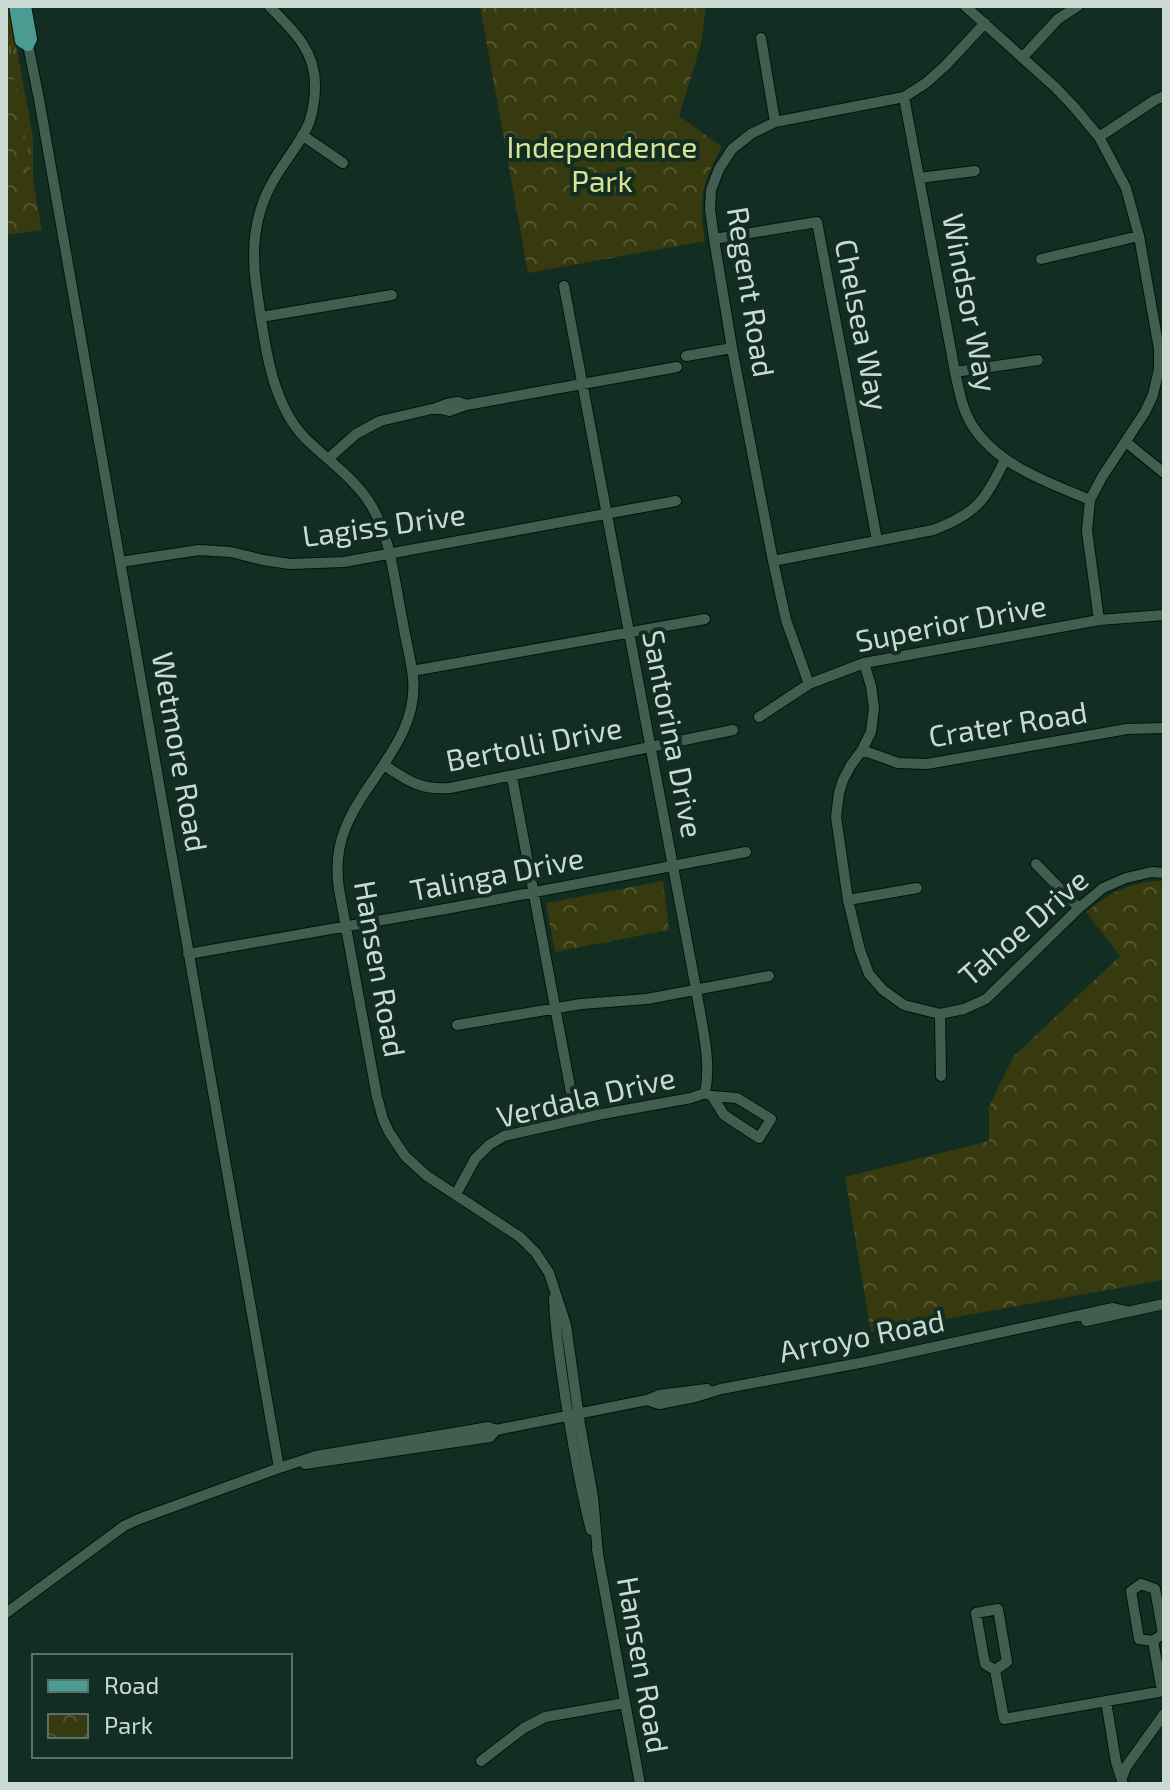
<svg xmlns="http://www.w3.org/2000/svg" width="1170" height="1790" viewBox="0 0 1170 1790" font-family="'Exo 2',sans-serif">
<defs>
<pattern id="grass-tufts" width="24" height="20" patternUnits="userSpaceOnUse" patternTransform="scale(2)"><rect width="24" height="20" fill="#373a0e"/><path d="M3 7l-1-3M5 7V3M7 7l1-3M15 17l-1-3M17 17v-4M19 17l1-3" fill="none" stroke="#535630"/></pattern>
<pattern id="park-crowns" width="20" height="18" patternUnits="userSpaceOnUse" patternTransform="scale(2)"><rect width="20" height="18" fill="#373a0e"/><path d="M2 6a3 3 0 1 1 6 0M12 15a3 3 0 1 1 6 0" fill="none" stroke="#535630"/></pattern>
</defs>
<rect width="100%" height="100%" fill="#122d22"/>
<path fill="url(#grass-tufts)" d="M6 6H9L33 137V225L6 230Z"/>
<path fill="url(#park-crowns)" d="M480 6H706L701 44 679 116 722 147C702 181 698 202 705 241L528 273Z
M6 35 42 230 6 235Z
M663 881 669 930 555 952 546 903Z
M1153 881H1164V1280L871 1332 845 1177 989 1141V1107L1013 1057 1120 956 1086 912C1113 892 1119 887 1153 881Z"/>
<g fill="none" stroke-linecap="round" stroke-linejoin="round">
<g stroke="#00150b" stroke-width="12">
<path id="minor" d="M269 6C293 30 316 51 315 87 315 99 313 111 309 123 300 145 282 163 271 185 253 218 251 254 257 291 264 339 270 402 305 438 326 459 353 477 369 502 391 535 394 580 402 618 405 638 411 658 413 678 419 738 365 778 345 829 337 849 336 869 339 889L377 1097 383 1119 389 1132 405 1156 427 1176 520 1237 536 1253 549 1273 566 1325 580 1425 593 1497 598 1554
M965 6 1055 87 1075 108 1099 137 1126 188 1139 236 1159 349V369L1153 395 1145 412 1102 477 1090 500 1087 531 1099 620
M761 38 775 122
M28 45 39 99 279 1468
M1022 58 1058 19 1078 6
M904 97 955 372C959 390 962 409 972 425 998 466 1048 482 1090 500
M302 135 343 163
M1099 137 1155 100 1164 96
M919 178 975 171
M714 239 817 222 877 540
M1041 259 1139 236
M564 286 696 989C701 1022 712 1060 705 1093
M261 317 392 295
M686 356 732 348
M955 372 1038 360
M436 408 449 411 466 405 677 367
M1126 442 1164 473
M328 459 356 434 380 421 436 408 447 404 458 402 466 405
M773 561 933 530C978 513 984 501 1005 460
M120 562 199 550 231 552 263 560 290 564 344 562 676 501
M864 663 871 686 874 708 871 732 862 750 851 765 843 780 839 793 836 817 848 900 860 950 869 974 883 990 904 1005 940 1014 964 1009 986 999 1079 908 1103 888 1126 878 1152 872 1164 873
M412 671 705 619
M809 684 786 620 773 561 732 348 714 239 710 209 711 190 719 169 732 149 751 134 775 122 904 97 926 83 945 66 985 23
M759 717 809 684 864 663 1099 620 1164 615
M862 750 898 763 927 764 1127 729 1164 728
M384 765C408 781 420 790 450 788L733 730
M512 777 576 1119
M1036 864 1079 908
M848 900 917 888
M188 954 451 908 746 852
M940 1014 941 1076
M457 1025 581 1004 647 999 769 976
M705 1093 712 1096 737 1098 771 1119 759 1138 724 1115 712 1096
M456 1194 475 1159 489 1145 504 1136 597 1115 691 1098 705 1093
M554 1298C555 1333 561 1367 566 1402 573 1445 580 1488 591 1530
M1086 1321 1164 1304
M647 1400 659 1404 695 1397 721 1389 870 1361 1113 1308 1126 1311
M305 1464 490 1437 496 1430 647 1400 659 1395 707 1389
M597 1549 640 1784
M6 1613 124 1526 139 1519 279 1468 316 1456 489 1427 496 1430
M1153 1641 1163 1634 1155 1589 1141 1584 1131 1591 1139 1639 1153 1641 1162 1691
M995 1670 1007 1662 998 1609 976 1613 985 1664 995 1670 1004 1719 1164 1691
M1106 1701 1116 1762 1123 1784
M481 1761 524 1728 545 1717 625 1703
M1122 1778 1126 1767 1164 1714"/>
</g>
<g stroke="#00150b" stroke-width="14">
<path id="major" d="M15 6 21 41 28 45
M25 6 31 39 28 45"/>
</g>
<use href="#minor" stroke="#425e51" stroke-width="10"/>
<use href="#major" stroke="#4a9c93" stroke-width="12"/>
</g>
<g text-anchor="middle" stroke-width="8" stroke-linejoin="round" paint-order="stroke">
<g font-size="30" fill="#dae294" stroke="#122d22">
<text x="602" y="158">Independence<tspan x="602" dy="34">Park</tspan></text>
</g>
<g font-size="30" fill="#cadad2" stroke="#122d22">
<text transform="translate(750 292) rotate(81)" y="10">Regent Road</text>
<text transform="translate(969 303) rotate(79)" y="10">Windsor Way</text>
<text transform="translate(861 325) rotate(79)" y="10">Chelsea Way</text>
<text transform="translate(384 526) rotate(-8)" y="10">Lagiss Drive</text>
<text transform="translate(951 624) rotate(-11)" y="10">Superior Drive</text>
<text transform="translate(1008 725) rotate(-9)" y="10">Crater Road</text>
<text transform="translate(672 734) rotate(79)" y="10">Santorina Drive</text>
<text transform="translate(534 745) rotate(-11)" y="10">Bertolli Drive</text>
<text transform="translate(179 752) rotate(80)" y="10">Wetmore Road</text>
<text transform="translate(497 875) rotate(-11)" y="10">Talinga Drive</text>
<text transform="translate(1024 928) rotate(-41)" y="10">Tahoe Drive</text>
<text transform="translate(379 969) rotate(80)" y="10">Hansen Road</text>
<text transform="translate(586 1098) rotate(-13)" y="10">Verdala Drive</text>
<text transform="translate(862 1337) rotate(-11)" y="10">Arroyo Road</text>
<text transform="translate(642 1665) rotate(80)" y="10">Hansen Road</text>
</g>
</g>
<rect width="1170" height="1790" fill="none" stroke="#cadad2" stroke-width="16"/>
<rect x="32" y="1654" width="260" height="104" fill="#122d22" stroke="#5c7268" stroke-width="2"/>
<rect x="48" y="1680" width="40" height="12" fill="#4a9c93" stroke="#5c7268" stroke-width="2"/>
<text x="104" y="1694" font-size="24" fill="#cadad2">Road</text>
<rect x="48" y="1714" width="40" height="24" fill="url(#park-crowns)" stroke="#5c7268" stroke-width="2"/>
<text x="104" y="1734" font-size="24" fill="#cadad2">Park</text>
</svg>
